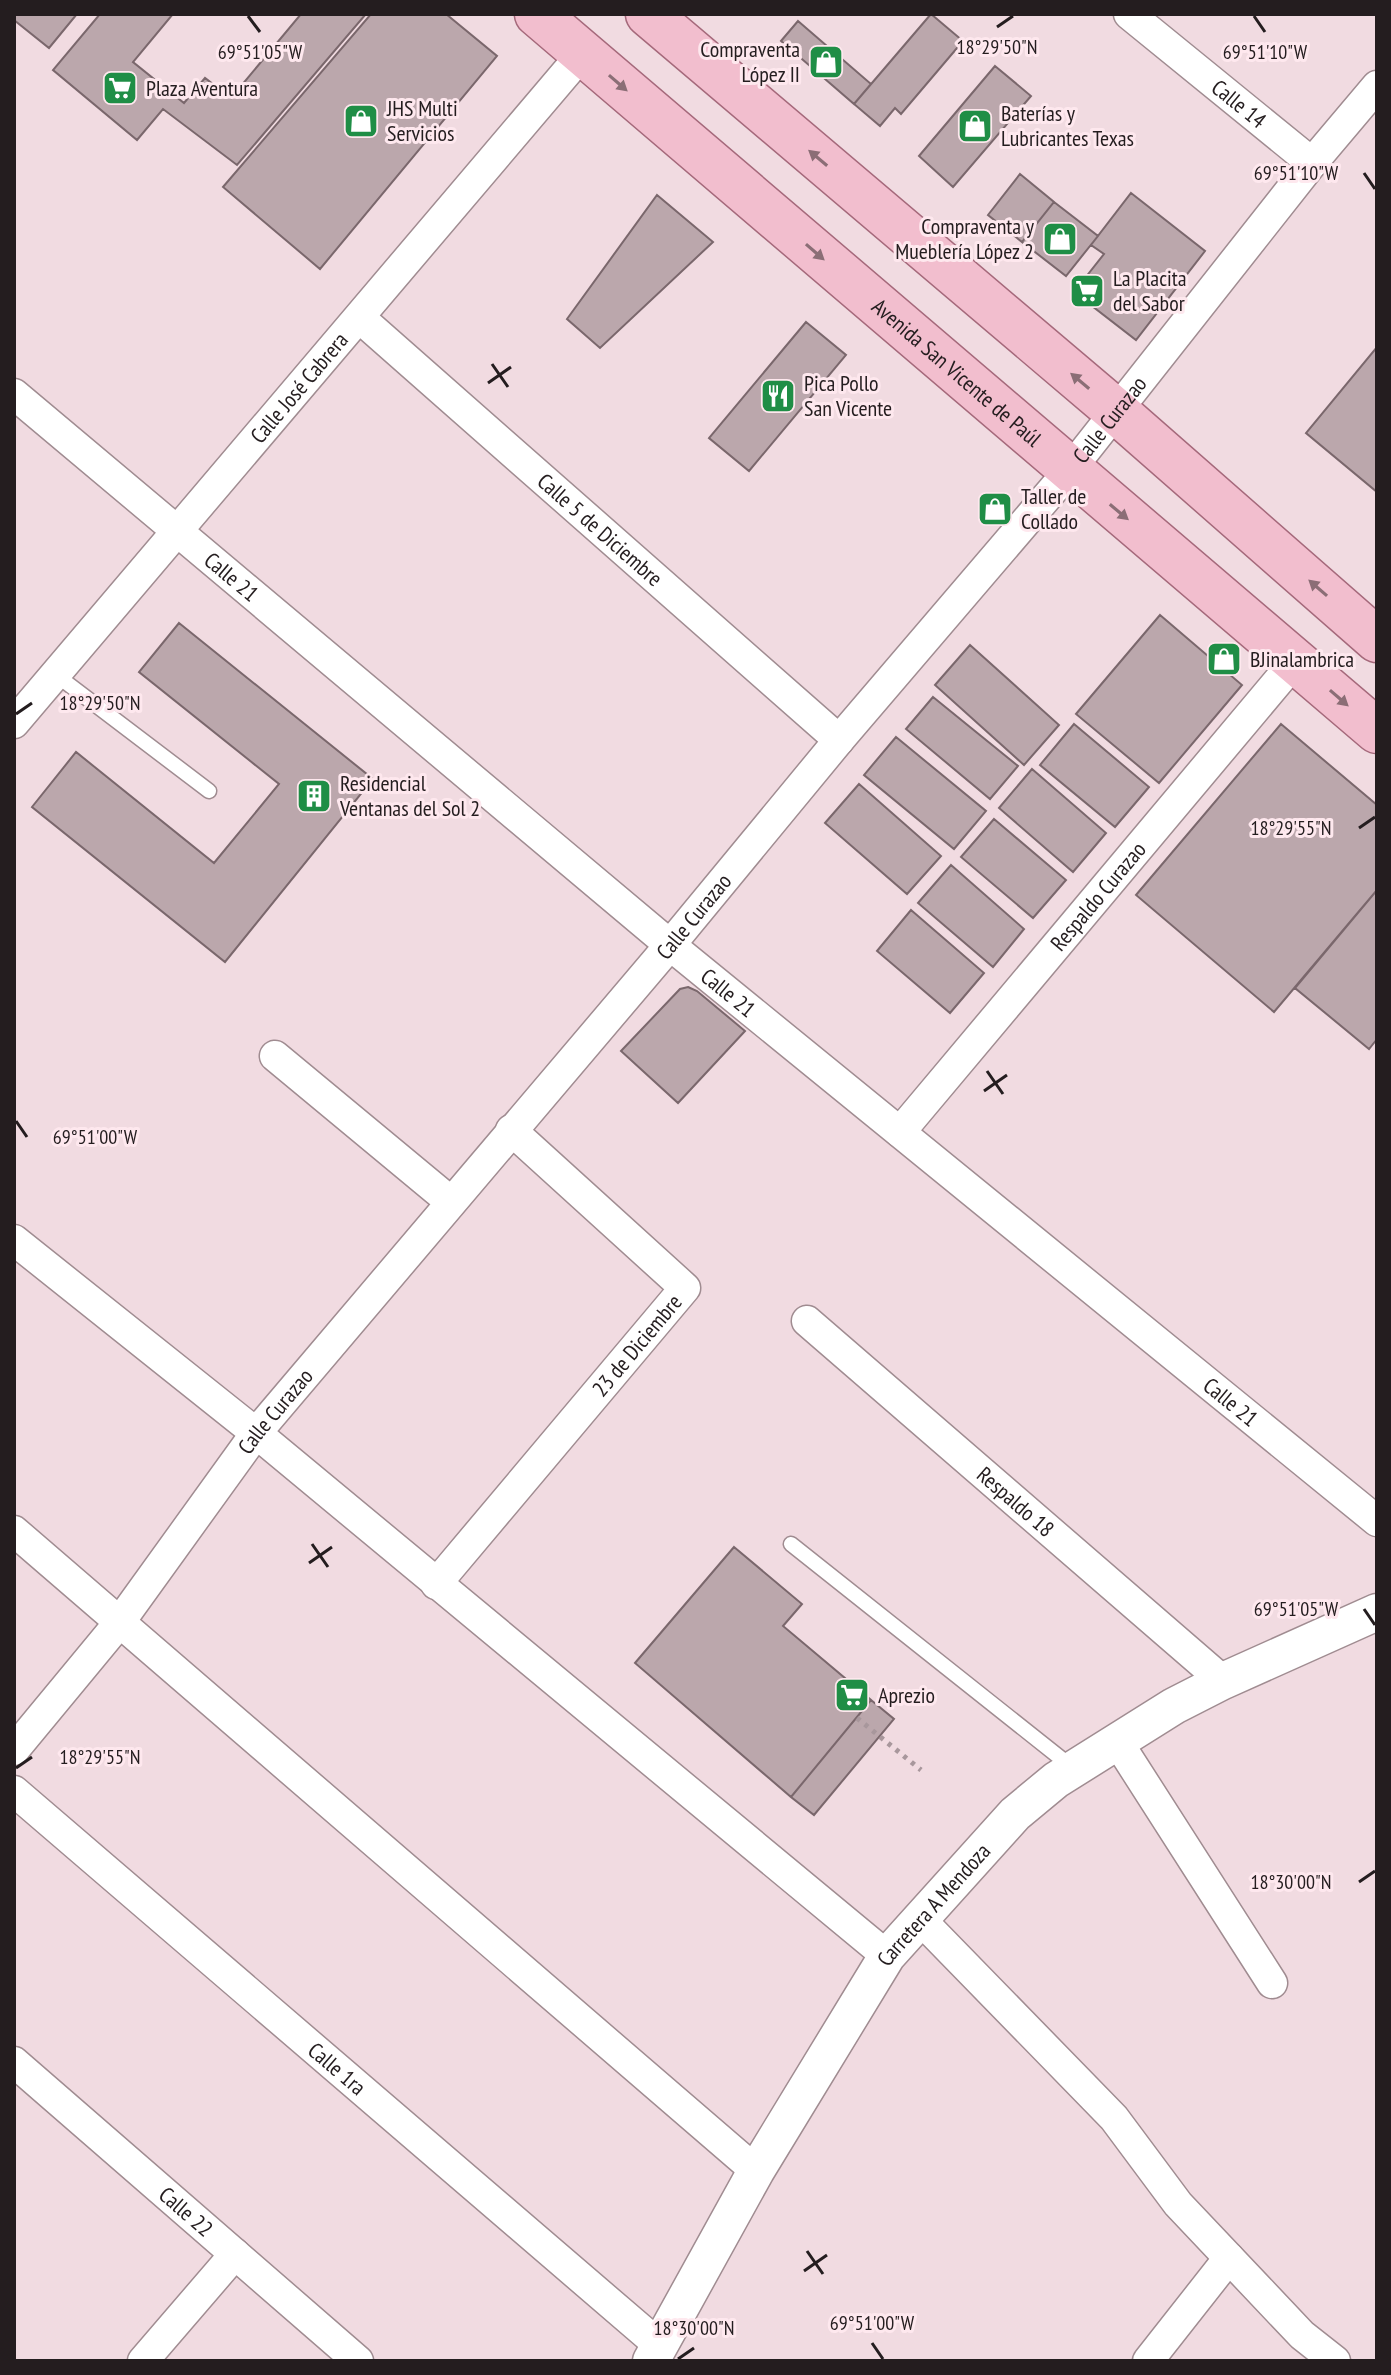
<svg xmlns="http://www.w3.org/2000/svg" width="1391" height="2375" viewBox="0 0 1391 2375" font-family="'PT Sans Narrow',sans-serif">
<rect width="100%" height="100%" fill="#f1dbe1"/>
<path fill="#bba7ac" stroke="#7a676c" stroke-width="2" d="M14 14H77L49 48 14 20Z
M100 14H173L133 62 184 103 205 78 231 98 301 14H366L237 165 163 109 137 140 53 70Z
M371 14H446L497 56 320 269 223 187Z
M931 14 963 41 901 114 895 108 880 126 854 104Z
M798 21 871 84 854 104 781 41Z
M995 66 1031 96 953 187 919 156Z
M1020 174 1054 202 1022 242 988 215Z
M1131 193 1205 251 1136 340 1074 292 1104 254 1091 245Z
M657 195 713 242 600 348 567 319Z
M1054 202 1098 236 1066 276 1022 242Z
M806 322 846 355 749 471 709 438Z
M1377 347V492L1306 433Z
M1160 615 1242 685 1159 783 1076 714Z
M179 623 373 779 225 962 32 807 76 752 214 863 279 784 139 672Z
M970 645 1059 725 1024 765 935 685Z
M933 697 1018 766 990 799 906 729Z
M1074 724 1149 787 1115 827 1040 765Z
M1281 724 1377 805V890L1274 1012 1136 895Z
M896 737 986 811 954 849 864 775Z
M1032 769 1106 833 1073 872 999 808Z
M859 784 941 856 907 894 825 823Z
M994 819 1066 880 1033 918 961 857Z
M951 865 1024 929 993 967 918 903Z
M1377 890V1039L1369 1049 1295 988Z
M911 910 984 973 950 1013 877 951Z
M688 987 697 991 745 1031 678 1103 621 1051 680 989Z
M734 1547 802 1604 783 1626 871 1700 791 1797 635 1663Z
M871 1700 894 1719 814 1815 791 1797Z"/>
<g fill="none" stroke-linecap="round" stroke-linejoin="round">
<g stroke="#a08c91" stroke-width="17">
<path id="service" d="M55 674 209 791
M791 1544 1073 1768"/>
</g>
<g stroke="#a08c91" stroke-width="33">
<g id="minor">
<path id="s1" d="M1129 14 1312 163"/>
<path id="s2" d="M360 318 839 740"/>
<path id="s3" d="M14 394 670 945 1377 1521"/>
<path id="s4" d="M14 723 583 53"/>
<path d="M275 1056 451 1202"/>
<path id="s5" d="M900 1132 1296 660"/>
<path d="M14 1240 256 1433 887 1956"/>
<path id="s6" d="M807 1321 1223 1681"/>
<path d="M14 1531 756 2171"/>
<path id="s7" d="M436 1584 685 1288 511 1130"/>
<path d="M1117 1741 1272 1983"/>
<path id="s8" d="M14 1750 119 1623 256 1433 670 945 839 740 1069 471 1312 163 1377 86"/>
<path id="s9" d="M14 1791 659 2345"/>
<path d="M919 1918 1114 2118 1178 2204 1302 2335 1335 2361"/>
<path id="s10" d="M14 2062 358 2361"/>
<path d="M143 2361 235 2254"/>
<path d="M1148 2361 1229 2258"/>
</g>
</g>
<g stroke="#a08c91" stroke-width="39">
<g id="tertiary">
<path id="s11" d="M651 2361 756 2171 887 1956 1015 1814 1056 1780 1174 1706 1223 1681 1377 1612"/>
</g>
</g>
<g stroke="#a5697b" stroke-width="47">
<g id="primary">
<path id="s12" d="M537 14 1377 731"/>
<path d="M648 14 1117 412 1377 640"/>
</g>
</g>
<path stroke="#a8979c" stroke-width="5" stroke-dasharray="4 6" stroke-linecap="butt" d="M857 1718 921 1770"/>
<use href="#service" stroke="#fff" stroke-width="14"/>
<use href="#minor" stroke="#fff" stroke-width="30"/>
<use href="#tertiary" stroke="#fff" stroke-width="36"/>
<use href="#primary" stroke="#f2bece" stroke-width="44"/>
</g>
<defs><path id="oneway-solid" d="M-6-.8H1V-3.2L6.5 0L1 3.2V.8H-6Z" transform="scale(2)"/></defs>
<g fill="#8b6e76">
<use href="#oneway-solid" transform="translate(618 83) rotate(41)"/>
<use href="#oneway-solid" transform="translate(818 158) rotate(-140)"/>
<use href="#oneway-solid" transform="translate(815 252) rotate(41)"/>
<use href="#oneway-solid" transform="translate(1080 381) rotate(-140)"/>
<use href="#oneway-solid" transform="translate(1119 512) rotate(40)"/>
<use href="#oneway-solid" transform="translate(1318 588) rotate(-139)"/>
<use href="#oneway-solid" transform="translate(1339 698) rotate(41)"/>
</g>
<path fill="none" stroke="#241d1f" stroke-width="3" d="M248 16 260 32M1254 16 1265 32M997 27 1013 16M1364 173 1375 189M492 364 508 387M488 383 511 367M16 714 32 703M1359 828 1375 817M987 1071 1003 1094M984 1091 1007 1075M16 1121 27 1137M312 1544 328 1567M309 1563 332 1547M1364 1609 1375 1625M16 1768 32 1757M1359 1882 1375 1871M807 2251 823 2274M804 2271 827 2255M872 2343 883 2359M678 2359 694 2348"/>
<defs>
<g id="shop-square" transform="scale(1.8)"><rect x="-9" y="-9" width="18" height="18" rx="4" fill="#1f8e46" stroke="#fee8ee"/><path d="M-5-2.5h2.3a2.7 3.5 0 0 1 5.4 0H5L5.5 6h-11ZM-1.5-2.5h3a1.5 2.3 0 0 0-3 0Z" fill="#fff"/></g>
<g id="supermarket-square" transform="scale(1.8)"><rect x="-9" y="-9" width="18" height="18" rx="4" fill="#1f8e46" stroke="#fee8ee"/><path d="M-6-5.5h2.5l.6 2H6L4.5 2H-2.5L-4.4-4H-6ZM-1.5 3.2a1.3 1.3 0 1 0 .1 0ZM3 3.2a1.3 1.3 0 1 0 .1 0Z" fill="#fff"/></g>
<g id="restaurant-square" transform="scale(1.8)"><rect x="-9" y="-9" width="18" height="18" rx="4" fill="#1f8e46" stroke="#fee8ee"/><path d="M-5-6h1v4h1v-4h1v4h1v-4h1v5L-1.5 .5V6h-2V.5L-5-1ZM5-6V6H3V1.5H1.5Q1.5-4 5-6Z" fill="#fff"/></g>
<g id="building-square" transform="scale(1.8)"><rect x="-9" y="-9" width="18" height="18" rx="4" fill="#1f8e46" stroke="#fee8ee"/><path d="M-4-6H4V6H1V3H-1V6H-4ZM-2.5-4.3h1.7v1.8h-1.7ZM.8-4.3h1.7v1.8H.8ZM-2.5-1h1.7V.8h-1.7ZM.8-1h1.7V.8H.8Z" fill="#fff"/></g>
</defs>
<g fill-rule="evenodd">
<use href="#shop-square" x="826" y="62"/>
<use href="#supermarket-square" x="120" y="88"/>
<use href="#shop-square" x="361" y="121"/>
<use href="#shop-square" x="975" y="126"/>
<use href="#shop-square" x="1060" y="239"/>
<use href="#supermarket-square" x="1087" y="291"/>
<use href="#restaurant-square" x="778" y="396"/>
<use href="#shop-square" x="995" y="509"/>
<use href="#shop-square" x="1224" y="659"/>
<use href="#building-square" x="314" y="796"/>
<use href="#supermarket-square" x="852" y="1695"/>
</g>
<g text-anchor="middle" stroke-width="6" stroke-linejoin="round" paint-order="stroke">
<g font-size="22" fill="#241d1f" stroke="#fee8ee" text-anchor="start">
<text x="800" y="57" text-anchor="end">Compraventa<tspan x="800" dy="25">López II</tspan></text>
<text x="146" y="96">Plaza Aventura</text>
<text x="387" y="116">JHS Multi<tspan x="387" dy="25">Servicios</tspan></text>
<text x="1001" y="121">Baterías y<tspan x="1001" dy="25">Lubricantes Texas</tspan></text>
<text x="1034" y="234" text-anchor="end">Compraventa y<tspan x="1034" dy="25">Mueblería López 2</tspan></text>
<text x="1113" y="286">La Placita<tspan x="1113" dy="25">del Sabor</tspan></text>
<text x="804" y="391">Pica Pollo<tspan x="804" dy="25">San Vicente</tspan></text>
<text x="1021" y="504">Taller de<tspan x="1021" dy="25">Collado</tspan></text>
<text x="1250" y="667">BJinalambrica</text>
<text x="340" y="791">Residencial<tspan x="340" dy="25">Ventanas del Sol 2</tspan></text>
<text x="878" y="1703">Aprezio</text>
</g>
<g font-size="22" fill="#241d1f" stroke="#fee8ee">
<text dy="8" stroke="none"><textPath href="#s1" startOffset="142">Calle 14</textPath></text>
<text dy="8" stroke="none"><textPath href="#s12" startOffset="552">Avenida San Vicente de Paúl</textPath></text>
<text dy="8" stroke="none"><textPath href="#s4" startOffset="440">Calle José Cabrera</textPath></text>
<text dy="8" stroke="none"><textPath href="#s8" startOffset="1724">Calle Curazao</textPath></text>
<text dy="8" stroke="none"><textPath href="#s2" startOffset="320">Calle 5 de Diciembre</textPath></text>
<text dy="8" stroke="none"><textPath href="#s3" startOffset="284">Calle 21</textPath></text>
<text dy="8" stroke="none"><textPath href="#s5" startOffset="308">Respaldo Curazao</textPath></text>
<text dy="8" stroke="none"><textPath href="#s8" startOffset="1076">Calle Curazao</textPath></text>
<text dy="8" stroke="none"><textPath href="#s3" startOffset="932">Calle 21</textPath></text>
<text dy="8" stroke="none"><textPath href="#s7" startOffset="312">23 de Diciembre</textPath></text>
<text dy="8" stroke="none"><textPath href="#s3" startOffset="1580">Calle 21</textPath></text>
<text dy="8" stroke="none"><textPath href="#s8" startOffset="428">Calle Curazao</textPath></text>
<text dy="8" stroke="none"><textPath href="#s6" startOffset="276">Respaldo 18</textPath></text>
<text dy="8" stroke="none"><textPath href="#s11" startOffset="538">Carretera A Mendoza</textPath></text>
<text dy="8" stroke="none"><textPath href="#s9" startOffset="426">Calle 1ra</textPath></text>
<text dy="8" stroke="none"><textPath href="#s10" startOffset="228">Calle 22</textPath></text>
</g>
</g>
<g font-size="20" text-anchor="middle" fill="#241d1f" stroke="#fee8ee" stroke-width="6" stroke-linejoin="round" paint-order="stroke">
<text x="997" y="54">18°29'50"N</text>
<text x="260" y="59">69°51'05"W</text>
<text x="1265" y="59">69°51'10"W</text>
<text x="1296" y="180">69°51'10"W</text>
<text x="100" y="710">18°29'50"N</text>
<text x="1291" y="835">18°29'55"N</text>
<text x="95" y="1144">69°51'00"W</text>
<text x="1296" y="1616">69°51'05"W</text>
<text x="100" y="1764">18°29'55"N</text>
<text x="1291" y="1889">18°30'00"N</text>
<text x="872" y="2330">69°51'00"W</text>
<text x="694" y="2335">18°30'00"N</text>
</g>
<rect width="1391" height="2375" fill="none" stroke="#241d1f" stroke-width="32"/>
</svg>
